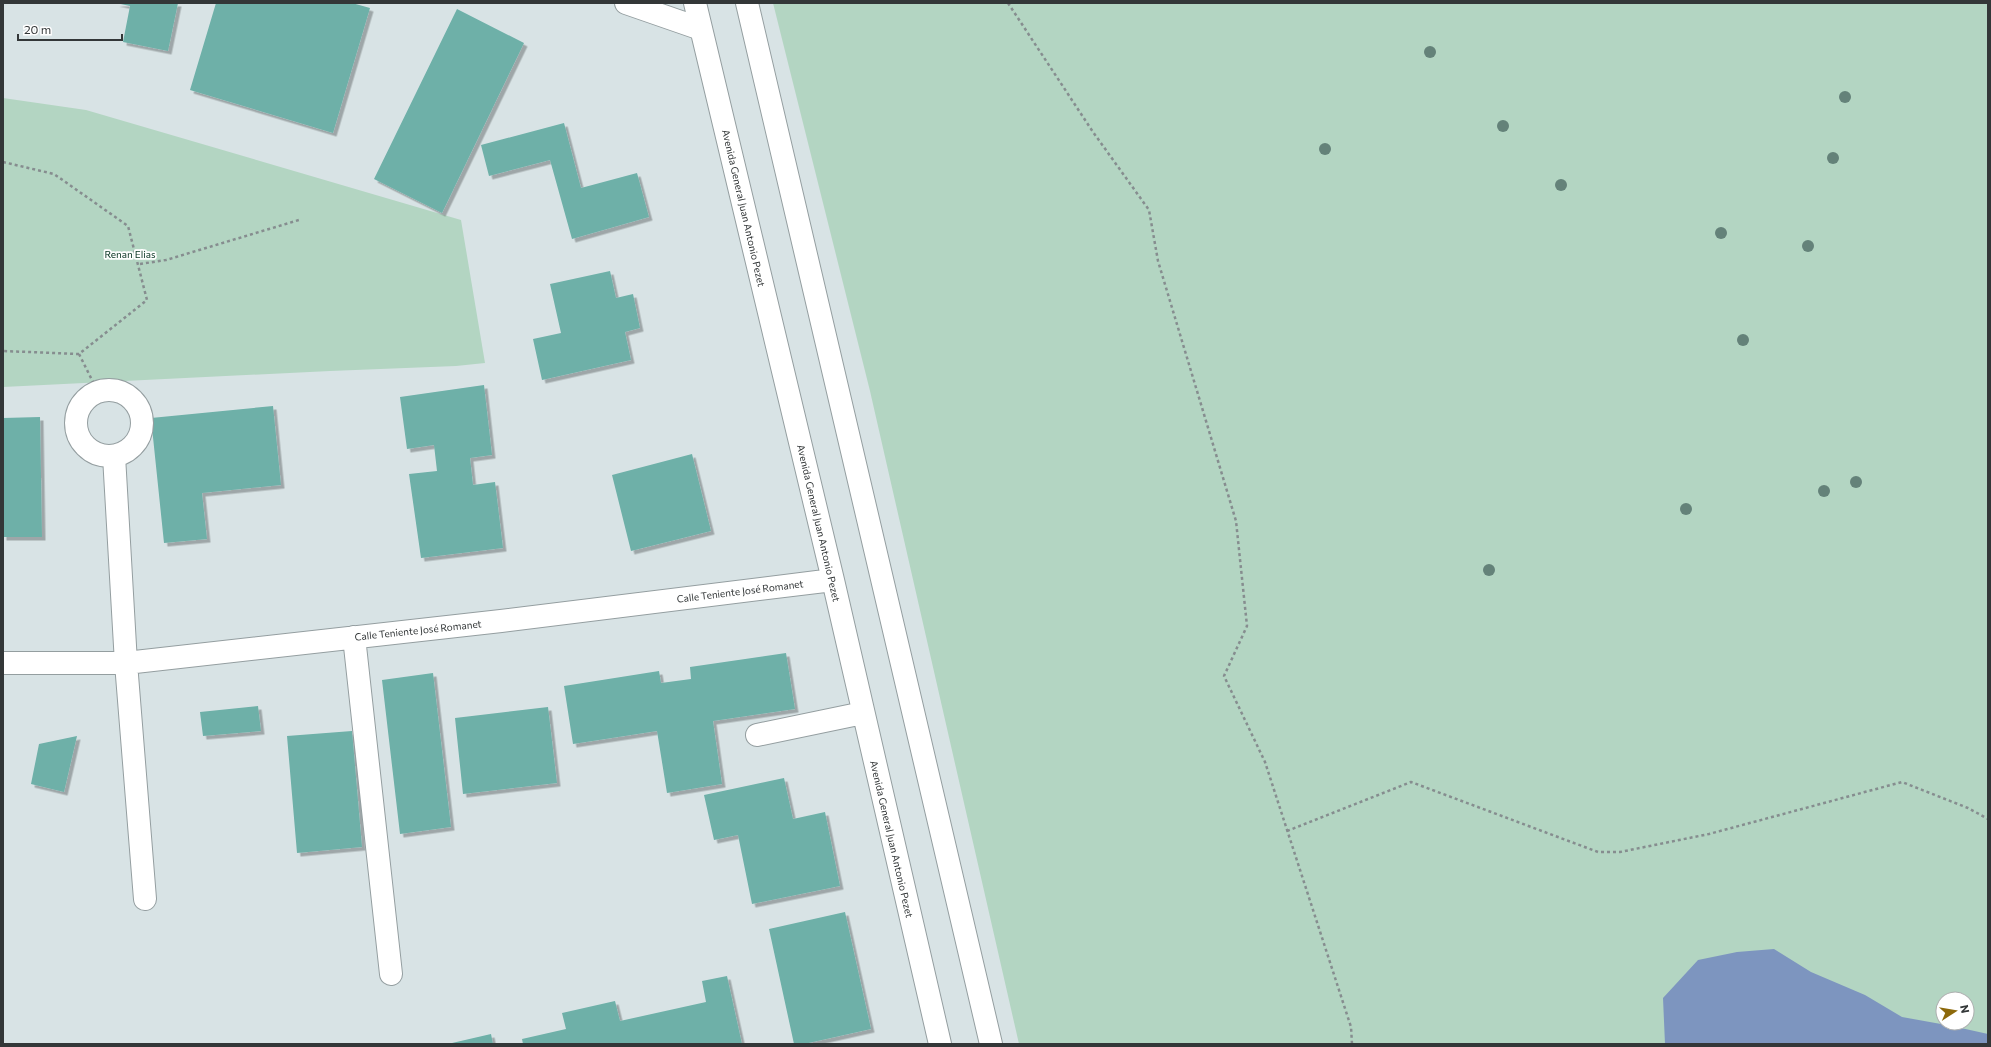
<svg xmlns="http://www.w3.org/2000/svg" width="1991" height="1047" viewBox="0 0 1991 1047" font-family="Commissioner,sans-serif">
<defs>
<filter id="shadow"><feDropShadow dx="3.5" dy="3.5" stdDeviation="0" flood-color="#0004"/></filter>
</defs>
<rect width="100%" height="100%" fill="#d8e3e5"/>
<path fill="#b3d5c2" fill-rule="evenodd" d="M773 3H1988V1044H1019L870 391ZM1943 999H1967V1023H1943Z
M3 98 86 110 461 220 485 363 456 366 330 371 3 387Z"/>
<path fill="#7d95bf" d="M1774 949 1811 972 1865 995 1902 1017 1952 1026 1988 1034V1044H1665L1663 998 1698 960 1737 952Z"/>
<path fill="#6eb0a8" filter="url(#shadow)" d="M116 3H178L168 51 123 42 130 6Z
M216 3H352L370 8 333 133 190 90Z
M457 9 524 43 442 213 374 179Z
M564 123 581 188 637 173 649 217 572 239 550 160 489 176 481 145Z
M610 271 616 298 633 294 640 328 625 332 631 360 542 380 533 339 561 333 550 284Z
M484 385 492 455 470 458 473 485 495 482 503 548 421 558 409 474 437 471 434 445 407 449 400 397Z
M273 406 281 485 202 493 207 539 164 543 151 418Z
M40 417 42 537H3V418Z
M692 454 711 531 631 551 612 475Z
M786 653 795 709 713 721 722 784 667 793 657 731 573 744 564 686 659 671 661 683 691 679 690 667Z
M433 673 451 827 400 834 382 680Z
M258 706 261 731 203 736 200 712Z
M548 707 557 783 463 794 455 718Z
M352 731 362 847 297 853 287 736Z
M77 736 64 792 31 784 39 744Z
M784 778 793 819 825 812 840 886 752 904 738 835 714 840 704 795Z
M845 912 871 1029 804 1044H794L769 929Z
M727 976 742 1044H523L522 1039 566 1029 562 1013 615 1001 620 1021 706 1002 702 981Z
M491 1034 493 1044H452V1043Z"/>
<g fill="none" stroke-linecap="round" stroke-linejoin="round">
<g stroke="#949ea0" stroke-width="24">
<path id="minor" d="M626 3 701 29
M695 3 833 580 940 1044
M747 3 991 1044
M76 423a33 33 0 1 1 66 0a33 33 0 1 1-66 0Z
M114 456 126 663 145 899
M354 637 391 974
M3 663H126L501 621 833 580
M757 735 863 713"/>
</g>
<path stroke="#868d8f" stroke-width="2.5" stroke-dasharray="3 3" stroke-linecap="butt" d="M1008 3 1093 132 1149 210 1158 261 1236 521 1247 626 1224 676 1265 762 1351 1027 1352 1044
M3 162 54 174 128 226 147 300 79 354 3 351
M140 264 166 260 299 220
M79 354 98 392
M1287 831 1411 782 1598 852H1620L1709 834 1902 782 1968 808 1988 819"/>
<use href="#minor" stroke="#fff" stroke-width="22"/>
</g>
<g fill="#648279">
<circle cx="1430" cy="52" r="6"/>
<circle cx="1845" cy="97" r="6"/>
<circle cx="1503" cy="126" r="6"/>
<circle cx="1325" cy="149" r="6"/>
<circle cx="1833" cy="158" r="6"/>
<circle cx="1561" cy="185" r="6"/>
<circle cx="1721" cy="233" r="6"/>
<circle cx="1808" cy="246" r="6"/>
<circle cx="1743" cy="340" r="6"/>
<circle cx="1856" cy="482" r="6"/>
<circle cx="1824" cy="491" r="6"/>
<circle cx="1686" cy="509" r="6"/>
<circle cx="1489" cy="570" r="6"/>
</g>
<g text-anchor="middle" stroke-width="3.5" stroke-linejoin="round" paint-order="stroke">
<g font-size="10" fill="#333738" stroke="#fff">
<text transform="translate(744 208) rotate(77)" y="4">Avenida General Juan Antonio Pezet</text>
<text transform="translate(819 523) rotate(77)" y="4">Avenida General Juan Antonio Pezet</text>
<text transform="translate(740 591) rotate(-7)" y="4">Calle Teniente José Romanet</text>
<text transform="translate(418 630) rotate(-6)" y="4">Calle Teniente José Romanet</text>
<text transform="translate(892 839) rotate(77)" y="4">Avenida General Juan Antonio Pezet</text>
</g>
<g font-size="10" fill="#063320" stroke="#fff">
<text x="130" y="258">Renan Elias</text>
</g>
</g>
<rect width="1991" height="1047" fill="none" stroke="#333738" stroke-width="8"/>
<g transform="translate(1955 1011) rotate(78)"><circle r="19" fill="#ffffff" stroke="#adafaf"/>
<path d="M0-3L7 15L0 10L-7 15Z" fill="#8d690b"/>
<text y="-6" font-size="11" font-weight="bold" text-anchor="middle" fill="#333738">N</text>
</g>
<path d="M18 34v6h104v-6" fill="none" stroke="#333738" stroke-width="2"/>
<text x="24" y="34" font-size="12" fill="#333738" stroke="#ffffff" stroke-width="3" paint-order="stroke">20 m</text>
</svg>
